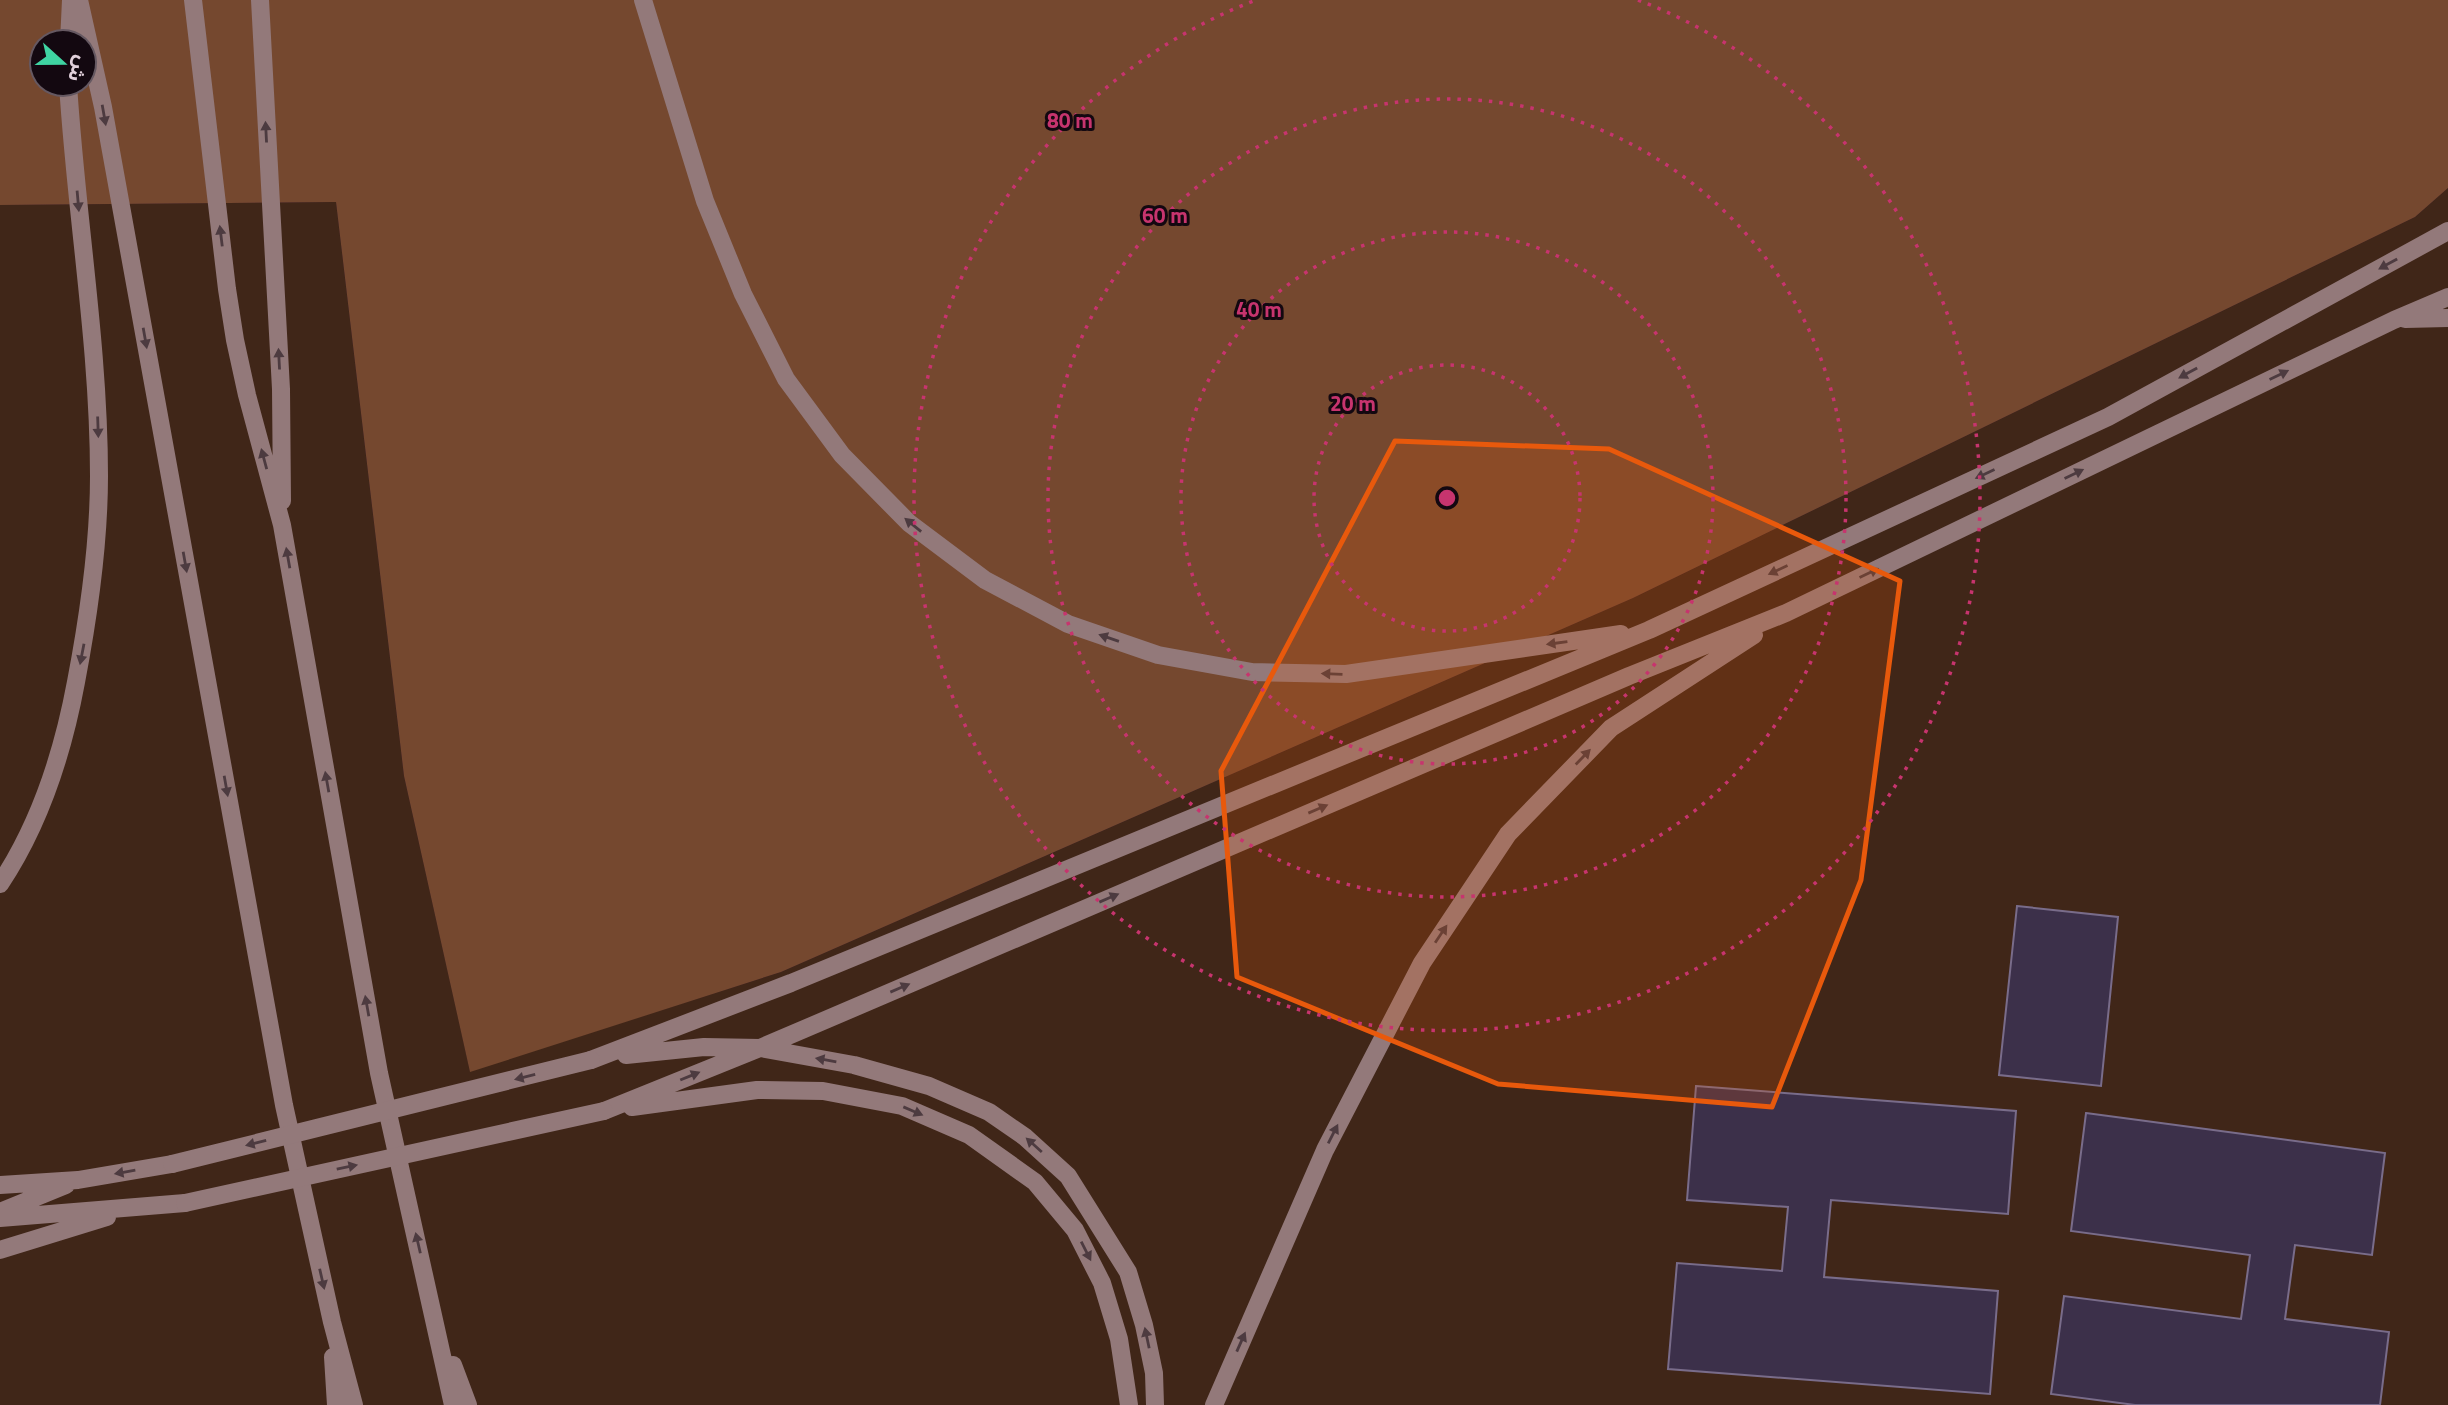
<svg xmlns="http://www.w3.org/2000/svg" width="2448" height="1405" viewBox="0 0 2448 1405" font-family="'Titillium Web','Noto Sans Arabic',sans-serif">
<rect width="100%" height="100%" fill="#32192a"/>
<path fill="#402618" d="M2448 188V1405H0V205L336 202 404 776 470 1071 781 972 1633 598 2415 217Z"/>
<path fill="#75482f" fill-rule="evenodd" d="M0 0H2448V188L2415 217 1633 598 781 972 470 1072 404 776 336 202 0 205ZM42 42H84V84H42Z"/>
<path fill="#3c304a" stroke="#796c8a" stroke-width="2" d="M2017 906 2118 917 2101 1086 1999 1075Z
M1696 1086 2016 1111 2008 1214 1831 1200 1824 1277 1998 1291 1990 1394 1668 1369 1677 1263 1782 1271 1788 1207 1687 1200Z
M2086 1113 2385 1153 2372 1255 2295 1245 2285 1319 2389 1332 2380 1405H2135L2051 1394 2064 1296 2241 1319 2250 1255 2071 1231Z"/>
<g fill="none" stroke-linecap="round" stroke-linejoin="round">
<path stroke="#93797a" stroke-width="18" d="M79 0 103 107 284 1105 332 1322 354 1405
M193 0 227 289 235 340 247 395 282 525 379 1073 453 1405
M260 0 281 389 282 501
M643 0 705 201 743 294 786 379 842 455 909 523 985 580 1068 624 1158 655 1252 672 1346 674 1621 634
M69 42 71 0
M2405 319 2448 318
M0 884C40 824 63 752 76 682 89 614 99 545 99 476 99 345 76 215 68 84
M626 1055 704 1047 760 1048 854 1065 929 1086 989 1112 1025 1137 1068 1176 1128 1272 1144 1325 1154 1373 1155 1405
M591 1060 791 983 1649 630 2108 417 2448 231
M632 1107 757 1090 823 1091 902 1106 969 1135 1035 1182 1075 1230 1102 1283 1119 1339 1129 1405
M604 1111 760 1048 1629 676 1786 613 2394 320 2448 297
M0 1185 78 1180 172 1164
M0 1212 66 1185
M0 1218 185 1203
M0 1250 107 1217
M333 1357 336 1405
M453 1365 468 1405
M1214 1405 1325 1150 1422 963 1508 834 1611 728 1754 635"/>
<path stroke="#93797a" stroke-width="18" d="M172 1164 591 1060
M185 1203 604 1111"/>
</g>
<defs><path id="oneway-solid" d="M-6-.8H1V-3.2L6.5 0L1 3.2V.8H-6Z" transform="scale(1.75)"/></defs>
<g fill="#4d3b40">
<use href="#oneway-solid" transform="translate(104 115) rotate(80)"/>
<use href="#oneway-solid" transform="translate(266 132) rotate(-93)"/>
<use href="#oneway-solid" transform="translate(78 201) rotate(85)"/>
<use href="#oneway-solid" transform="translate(221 236) rotate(-97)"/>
<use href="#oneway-solid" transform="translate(2388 264) rotate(151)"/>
<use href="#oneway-solid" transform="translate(145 338) rotate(80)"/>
<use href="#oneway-solid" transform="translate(279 359) rotate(-93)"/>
<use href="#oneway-solid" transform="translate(2188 373) rotate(151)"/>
<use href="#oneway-solid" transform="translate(2279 375) rotate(-26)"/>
<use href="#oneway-solid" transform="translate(98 427) rotate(88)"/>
<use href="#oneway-solid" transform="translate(264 459) rotate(-105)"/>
<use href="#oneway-solid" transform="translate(1985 474) rotate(155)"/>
<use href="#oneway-solid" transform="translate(2074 474) rotate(-26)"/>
<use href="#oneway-solid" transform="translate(913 525) rotate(-141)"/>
<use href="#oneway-solid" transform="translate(288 558) rotate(-100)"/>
<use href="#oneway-solid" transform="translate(185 562) rotate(80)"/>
<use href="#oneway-solid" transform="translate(1778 570) rotate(155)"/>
<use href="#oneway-solid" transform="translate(1869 573) rotate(-26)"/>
<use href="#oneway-solid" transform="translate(1109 638) rotate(-161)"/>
<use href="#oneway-solid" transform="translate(1557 643) rotate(172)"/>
<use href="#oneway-solid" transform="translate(82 654) rotate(101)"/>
<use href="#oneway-solid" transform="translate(1332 674) rotate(-178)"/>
<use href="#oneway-solid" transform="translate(1583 757) rotate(-46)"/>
<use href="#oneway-solid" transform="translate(327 782) rotate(-100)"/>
<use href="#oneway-solid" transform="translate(226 786) rotate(80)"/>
<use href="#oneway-solid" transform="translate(1318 809) rotate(-23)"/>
<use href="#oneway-solid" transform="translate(1109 898) rotate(-23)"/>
<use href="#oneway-solid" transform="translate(1441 934) rotate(-56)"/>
<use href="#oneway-solid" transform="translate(900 988) rotate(-23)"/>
<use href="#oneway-solid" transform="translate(367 1006) rotate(-100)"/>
<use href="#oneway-solid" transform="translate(826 1060) rotate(-170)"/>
<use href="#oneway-solid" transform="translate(690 1076) rotate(-22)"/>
<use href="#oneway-solid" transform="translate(525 1077) rotate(166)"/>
<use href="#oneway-solid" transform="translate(913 1111) rotate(23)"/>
<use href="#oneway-solid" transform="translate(1333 1134) rotate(-63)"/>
<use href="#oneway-solid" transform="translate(256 1143) rotate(166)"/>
<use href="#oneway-solid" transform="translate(1034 1145) rotate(-138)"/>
<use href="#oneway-solid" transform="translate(347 1167) rotate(-12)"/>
<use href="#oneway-solid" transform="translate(125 1172) rotate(170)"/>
<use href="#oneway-solid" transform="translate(418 1243) rotate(-103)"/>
<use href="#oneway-solid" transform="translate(1086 1251) rotate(63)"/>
<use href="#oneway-solid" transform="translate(322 1279) rotate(77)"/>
<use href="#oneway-solid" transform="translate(1147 1338) rotate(-102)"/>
<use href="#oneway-solid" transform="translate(1241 1342) rotate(-66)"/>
</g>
<path fill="#e8590c" fill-opacity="0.2" stroke="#e8590c" stroke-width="5" stroke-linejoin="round" d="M1395 441 1609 449 1900 581 1861 880 1772 1107 1498 1084 1237 977 1221 771Z"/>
<g fill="none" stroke="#c7346e" stroke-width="3.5" stroke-dasharray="3.5 7">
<circle cx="1447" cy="498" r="133"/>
<circle cx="1447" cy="498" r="266"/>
<circle cx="1447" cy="498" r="399"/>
<path d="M1638 0A533 533 0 1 1 1256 0"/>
</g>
<circle cx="1447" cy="498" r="10" fill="#c7346e" stroke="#130810" stroke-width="3.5"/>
<g font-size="21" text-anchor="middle" font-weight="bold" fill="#c7346e" stroke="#130810" stroke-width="6" stroke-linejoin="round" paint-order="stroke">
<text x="1070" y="128">80 m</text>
<text x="1165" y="223">60 m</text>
<text x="1259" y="317">40 m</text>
<text x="1353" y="411">20 m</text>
</g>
<g transform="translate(63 63) rotate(111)"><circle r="33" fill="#130810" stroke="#655861" stroke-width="2"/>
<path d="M0-5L12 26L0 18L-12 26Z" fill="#3fd4a2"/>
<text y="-10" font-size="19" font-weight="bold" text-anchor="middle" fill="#e1d0db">ش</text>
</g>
</svg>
